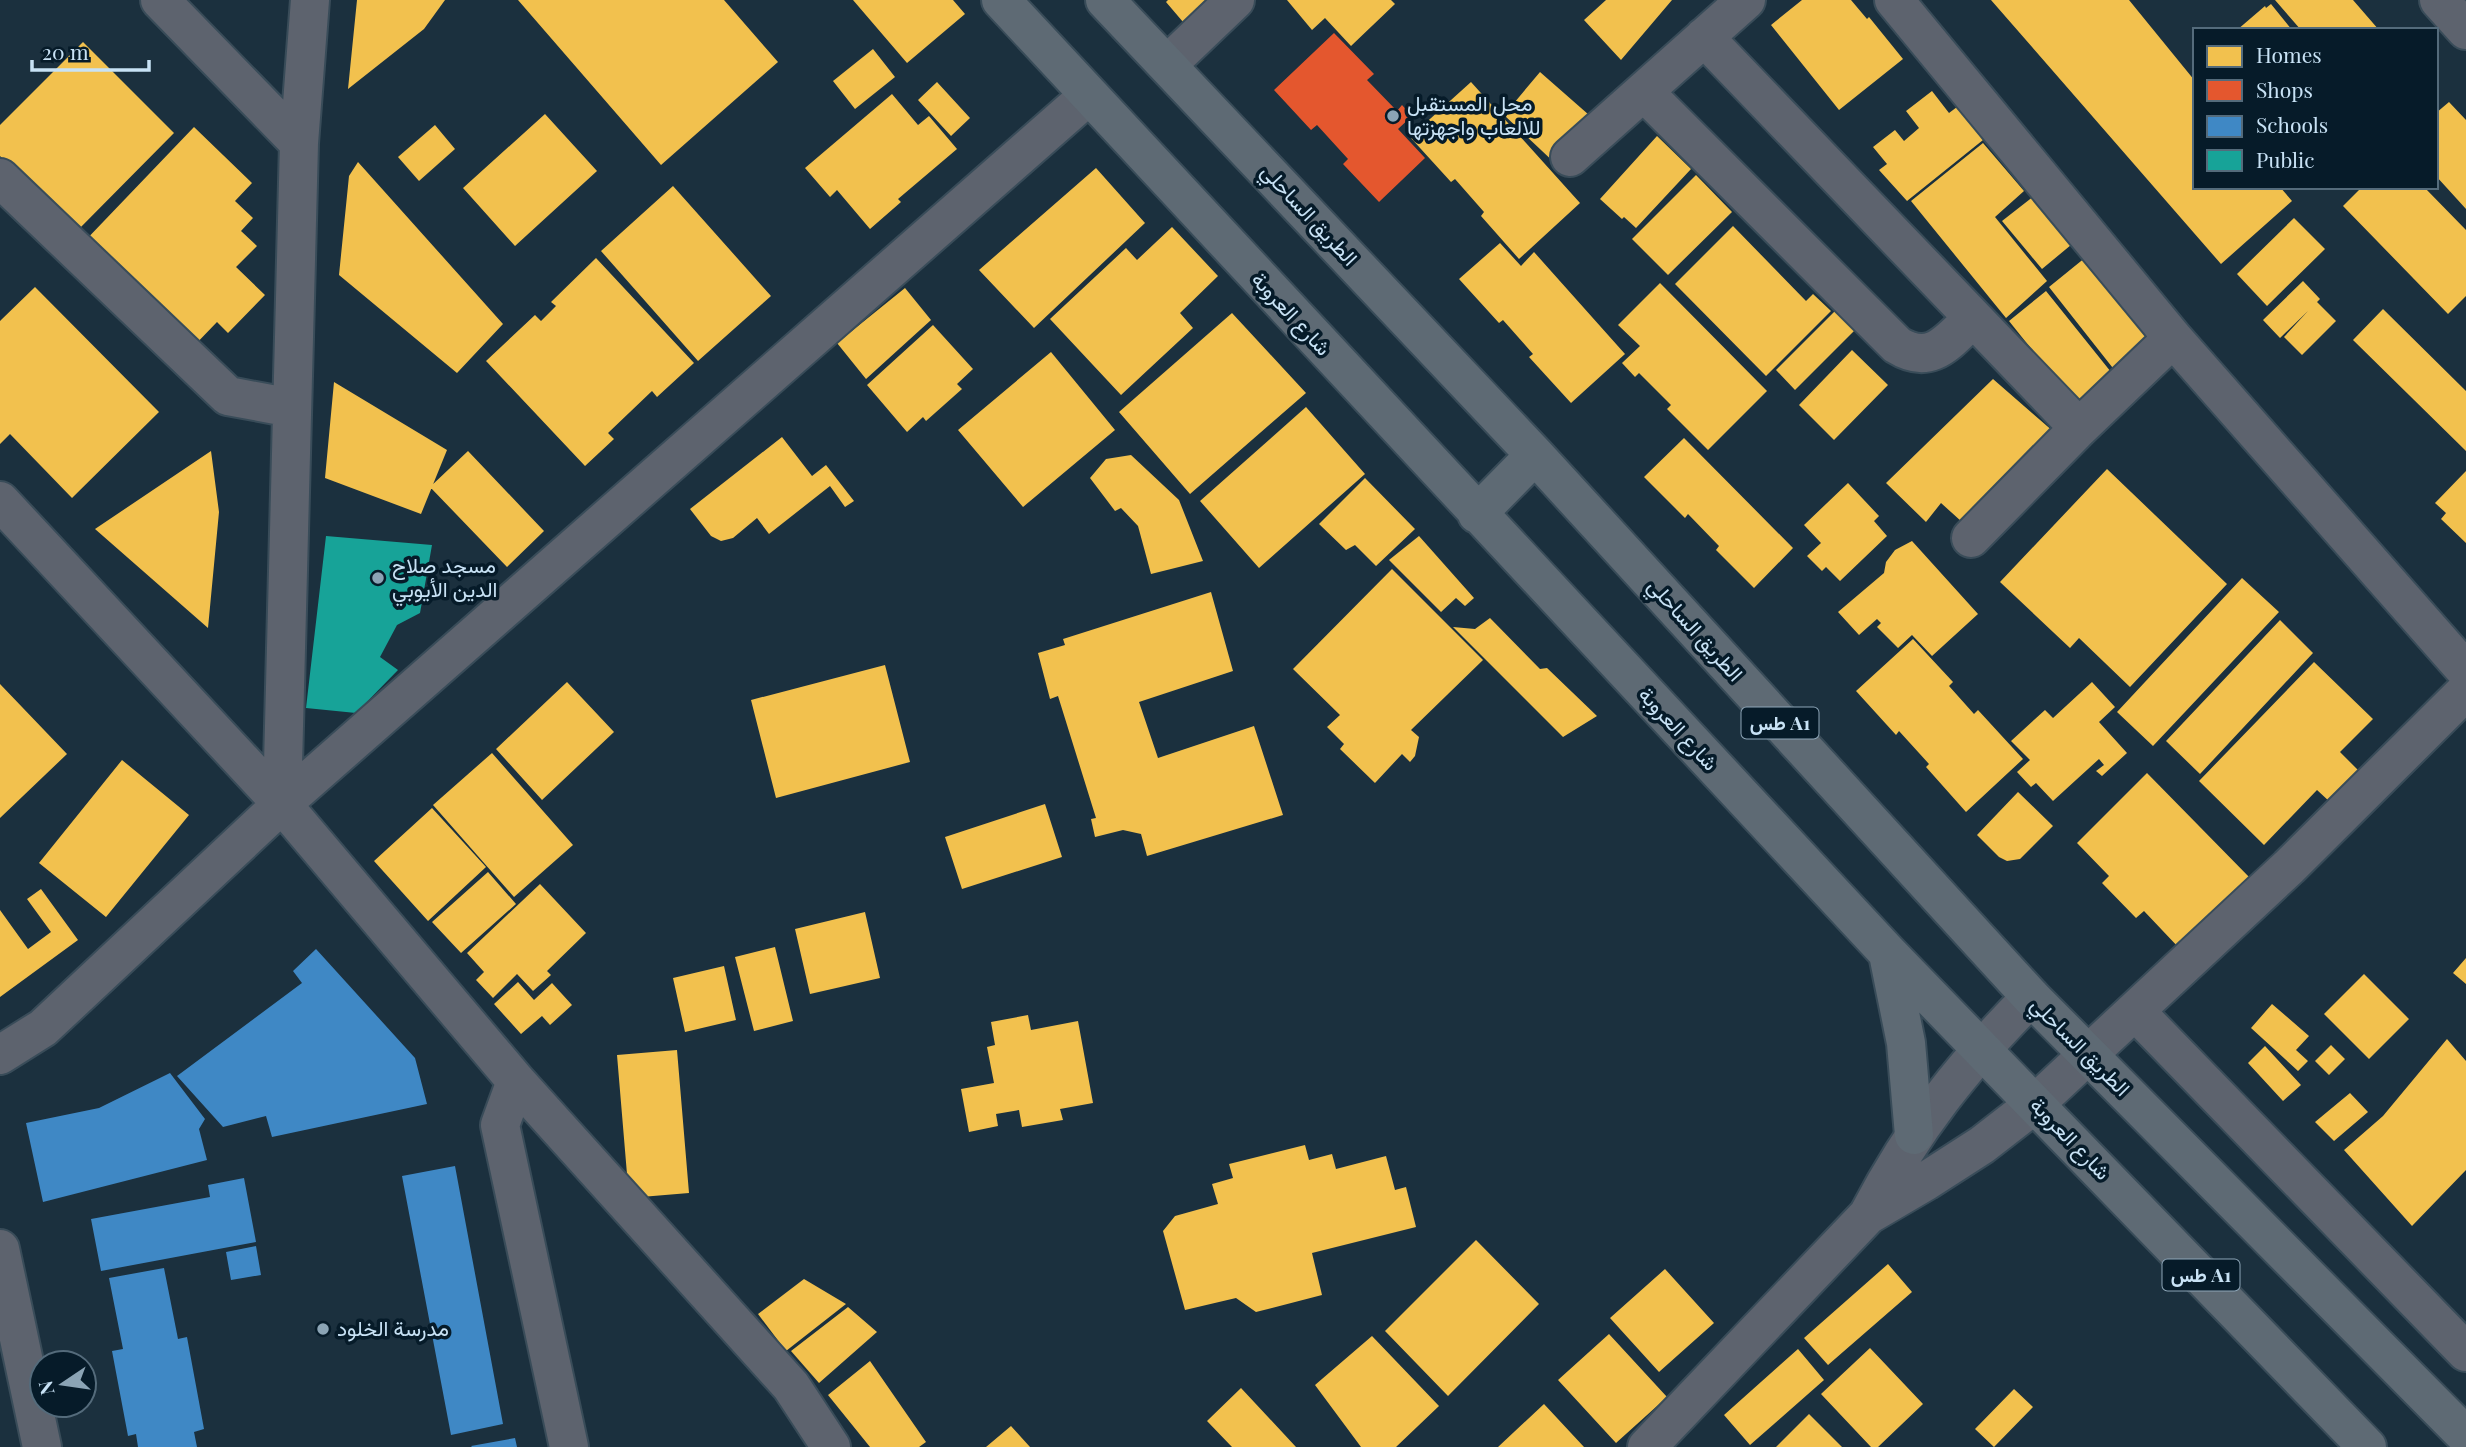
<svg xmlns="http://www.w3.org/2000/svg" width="2466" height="1447" viewBox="0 0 2466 1447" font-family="'Playfair Display',Vazirmatn,serif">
<rect width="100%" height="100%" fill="#1b303e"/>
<path fill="#f2c14e" d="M357 0H445L424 29 348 89Z
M518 0H724L778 62 661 165Z
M853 0H953L965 14 907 63Z
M1168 0H1221L1189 29 1166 2Z
M1287 0H1391L1395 4 1351 46 1325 18 1312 30Z
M1606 0H1672L1621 60 1584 20Z
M1802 0H1851L1867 19 1869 17 1903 59 1839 110 1771 25Z
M1991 0H2129L2195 81V187H2280L2292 201 2221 264Z
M2275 0H2353L2379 30H2301Z
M2271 4 2292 30H2237L2265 6 2266 8Z
M83 42 174 133 76 232 0 156V125Z
M873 49 895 77 855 109 833 81Z
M1540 72 1597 122 1558 166 1504 115Z
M937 82 970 118 951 136 918 100Z
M1471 82 1580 203 1519 259 1481 216 1484 212 1455 179 1451 182 1410 137Z
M1932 91 1949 113 1957 107 1983 140 1907 201 1879 170 1887 164 1873 147 1895 130 1904 141 1919 128 1906 111Z
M892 94 918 125 929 116 957 149 898 199 901 202 870 229 837 190 830 197 805 168Z
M2449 102 2466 120V209L2436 176V113Z
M545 114 597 171 515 246 463 188Z
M435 125 455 149 419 181 398 157Z
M194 127 252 183 235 201 253 218 241 231 257 246 236 267 265 295 228 333 217 322 190 350 81 245Z
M1657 136 1691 169 1636 228 1624 217 1622 219 1600 199Z
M1983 143 2024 191 1995 217 2047 281 2006 318 1911 201Z
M358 162 503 324 457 373 339 275 349 176Z
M1096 168 1145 223 1034 328 979 270Z
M1696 175 1732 212 1668 275 1632 239Z
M673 186 771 296 698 361 601 251Z
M2357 187H2424L2466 230V296L2448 314 2343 206 2359 190Z
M2039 192 2077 240 2042 269 2002 221Z
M2294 218 2325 249 2267 306 2237 274Z
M1733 226 1806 301 1813 294 1831 311 1766 376 1675 284Z
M1172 227 1218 276 1180 313 1193 328 1121 395 1050 319 1126 248 1137 260Z
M1500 243 1521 266 1534 252 1625 354 1571 403 1529 357 1533 354 1503 320 1499 323 1459 279Z
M2086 257 2154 342 2116 372 2049 287Z
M596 258 694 363 657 397 652 391 608 433 614 439 585 466 486 361 535 315 541 321 556 306 551 302Z
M2303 281 2320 299 2317 302 2336 321 2302 355 2284 337 2308 311 2280 338 2263 320Z
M1660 283 1767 391 1708 450 1667 409 1671 405 1639 373 1635 377 1622 363 1640 346 1618 325Z
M35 287 159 412 72 498 10 434 0 444V321Z
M905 288 931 320 866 379 837 343Z
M2046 291 2115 377 2077 406 2009 321Z
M1837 309 1857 328 1795 390 1776 370Z
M2383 309 2466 391V451L2353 340Z
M1232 313 1306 393 1190 494 1119 412Z
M933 325 973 369 957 384 962 389 926 421 923 417 907 432 867 385Z
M1852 350 1888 385 1834 440 1799 405Z
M1051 352 1115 430 1023 507 958 430Z
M1993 379 2062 439 1972 531 1941 503 1926 522 1886 483Z
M334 382 447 450 421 514 325 478Z
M1306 407 1365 474 1259 568 1200 501Z
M782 437 812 476 826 465 854 501 845 507 830 486 769 534 757 518 733 538 721 541 711 536 690 509Z
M1684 438 1793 548 1754 588 1716 550 1719 546 1688 514 1685 518 1644 477Z
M211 451 219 512 208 628 95 529Z
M468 451 544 531 507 567 430 487Z
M1131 455 1179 500 1203 561 1151 574 1138 526 1121 508 1115 511 1090 478 1106 459Z
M2107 469 2227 584 2130 687 2079 638 2070 648 2000 582Z
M2466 471V543L2441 519 2446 513 2435 503Z
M1365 478 1415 529 1376 566 1355 545 1346 550 1319 524Z
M1848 483 1879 516 1874 521 1887 536 1840 581 1826 567 1822 571 1807 556 1821 543 1804 525Z
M1419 536 1474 598 1465 606 1456 598 1441 612 1389 560Z
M1912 541 1978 614 1932 656 1912 635 1898 648 1877 627 1881 623 1877 619 1859 635 1838 612 1884 573 1886 562 1895 550Z
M1392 569 1483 660 1411 730 1419 737 1415 756 1410 762 1402 754 1375 783 1340 749 1344 744 1327 727 1340 715 1293 669Z
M2242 578 2279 612 2153 746 2117 712Z
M1211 592 1233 671 1139 702 1158 758 1254 726 1283 815 1147 856 1141 834 1123 830 1095 837 1091 819 1096 818 1058 696 1050 699 1038 653 1065 645 1063 639Z
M1490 618 1540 669 1547 668 1597 716 1563 737 1453 627 1475 629Z
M2280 620 2313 653 2200 774 2166 741Z
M1913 639 1953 682 1949 686 1974 714 1978 710 2023 759 1966 812 1926 767 1929 764 1899 731 1896 735 1856 691Z
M2314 662 2373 719 2340 752 2359 771 2330 802 2317 790 2264 845 2199 781Z
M885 665 910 762 776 798 751 700Z
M567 682 614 732 542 800 496 749Z
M2092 682 2115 707 2099 722 2127 753 2102 776 2096 771 2104 765 2099 759 2053 801 2036 783 2031 787 2017 772 2030 760 2011 741 2045 710 2053 718Z
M0 684 67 754 0 818Z
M492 753 573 845 514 897 433 805Z
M122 760 189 815 106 917 39 863Z
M2147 773 2251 879 2180 949 2144 911 2136 918 2102 883 2109 876 2077 843Z
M2018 792 2053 826 2020 859 2007 861 1999 857 1977 835Z
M1045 804 1062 857 962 889 945 837Z
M432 808 486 867 428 921 374 861Z
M488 872 516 904 461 953 432 922Z
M540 884 586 933 547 971 551 975 533 991 517 974 493 998 476 980 484 972 467 953Z
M41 889 78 940 0 997V910L28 949 51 932 27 899Z
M865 912 880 978 810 994 795 929Z
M775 947 793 1021 754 1031 735 957Z
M2466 958V984L2453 973Z
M724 966 736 1020 685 1032 673 978Z
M2364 974 2409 1019 2369 1059 2324 1014Z
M518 982 534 1000 552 983 572 1005 550 1025 542 1016 521 1034 494 1004Z
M2272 1004 2309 1036 2296 1050 2308 1061 2298 1071 2251 1028Z
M1028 1015 1031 1030 1078 1021 1093 1103 1060 1109 1063 1120 1022 1127 1019 1110 996 1114 998 1126 969 1132 961 1089 994 1083 987 1047 995 1045 991 1022Z
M2447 1039 2466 1061V1170L2412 1226 2344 1150 2383 1116Z
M2331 1045 2345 1059 2329 1075 2315 1061Z
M2265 1046 2301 1085 2283 1101 2248 1063Z
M677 1050 689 1193 629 1198 617 1055Z
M2350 1093 2368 1112 2334 1141 2315 1122Z
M1305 1145 1309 1160 1332 1154 1336 1169 1386 1156 1395 1190 1406 1187 1416 1227 1312 1253 1322 1295 1256 1312 1236 1298 1185 1310 1163 1231 1175 1216 1218 1204 1212 1184 1233 1178 1229 1164Z
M1476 1240 1539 1304 1448 1396 1385 1331Z
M1888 1264 1912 1292 1828 1365 1804 1338Z
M1665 1269 1714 1323 1659 1372 1610 1318Z
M804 1279 846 1304 786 1351 758 1314Z
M848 1307 877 1332 819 1383 791 1351Z
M1609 1334 1667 1397 1616 1443 1558 1380Z
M1372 1336 1439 1406 1396 1447H1361L1315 1385Z
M1870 1348 1923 1404 1878 1447H1871L1821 1394Z
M1798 1349 1824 1380 1750 1445 1724 1415Z
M870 1361 926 1442 919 1447H870L828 1395Z
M1241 1388 1296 1447H1232L1207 1421Z
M2014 1389 2033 1407 1994 1447 1975 1429Z
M1544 1404 1584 1447H1498Z
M1809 1414 1842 1447H1776Z
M1011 1426 1030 1447H986Z"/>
<path fill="#e4572e" d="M1334 33 1374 74 1367 80 1397 111 1402 105 1412 116 1398 129 1425 158 1379 202 1343 164 1348 159 1317 125 1311 130 1274 90Z"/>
<path fill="#3f88c5" d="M316 949 415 1058 427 1104 272 1137 266 1116 223 1127 177 1076 302 983 293 971Z
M170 1073 205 1119 199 1129 207 1160 43 1202 26 1123 99 1108Z
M455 1166 503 1424 451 1435 402 1176Z
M244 1178 256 1242 101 1271 91 1219 210 1197 208 1185Z
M256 1246 261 1275 231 1280 226 1252Z
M164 1268 178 1339 187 1337 204 1429 194 1432 197 1447H138L136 1434 128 1436 112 1351 123 1349 109 1278Z
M515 1438 517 1447H472L471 1446Z"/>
<path fill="#17a398" d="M326 536 432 545 420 613 397 625 380 657 398 670 356 713 306 708Z"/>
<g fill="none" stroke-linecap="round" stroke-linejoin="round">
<g stroke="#394c59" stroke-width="42">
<path id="minor" d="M160 0 299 143
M1894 0 2173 338 2466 671
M2439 0 2466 30
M1704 37 2079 428
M1168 64 1235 0
M1644 92 1897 345C1932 367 1949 340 1973 318
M1570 157 1746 0
M0 178 228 396 292 408
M0 501 282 804 516 1081 791 1386 831 1447
M1971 538 2079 428 2173 338
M282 804 299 143 310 0
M2135 1011 2466 1352
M0 1055 43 1028 282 804 1088 96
M516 1081 500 1125 569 1447
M1868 1215 1926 1181 1982 1145 2036 1103 2289 867 2466 691
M0 1249 42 1447
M1647 1447 1868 1215C1914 1127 1962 1067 2031 997"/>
</g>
<g stroke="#394c59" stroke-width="42">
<path id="highway" d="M1001 0 1887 952 2367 1447
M1105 0 1535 455 2031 997 2466 1436
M1477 514 1535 455
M1888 954 1906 1043 1914 1135"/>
</g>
<use href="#minor" stroke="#5d636e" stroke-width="38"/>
<use href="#highway" stroke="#5e6a74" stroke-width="38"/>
</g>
<g fill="#8ba4b5" stroke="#061b29" stroke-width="2.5">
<circle cx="1393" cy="116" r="7"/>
<circle cx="378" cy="578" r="7"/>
<circle cx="323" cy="1329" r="7"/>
</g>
<g text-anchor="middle" stroke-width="7" stroke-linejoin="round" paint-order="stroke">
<g fill="#061b29" stroke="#8ea6b8" stroke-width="2">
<rect x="1741.5" y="707.5" width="77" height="31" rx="5"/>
<rect x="2162.5" y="1259.5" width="77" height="31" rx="5"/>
</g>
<g font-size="19" font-weight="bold" fill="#c8e2f5">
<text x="1780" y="730">طس A1</text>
<text x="2201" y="1282">طس A1</text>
</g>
<g font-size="21" fill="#c8e2f5" stroke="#061b29" text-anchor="start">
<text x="1407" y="111">محل المستقبل<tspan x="1407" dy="24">للالعاب واجهزتها</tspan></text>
<text x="392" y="573">مسجد صلاح<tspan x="392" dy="24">الدين الأيوبي</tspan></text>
<text x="337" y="1336">مدرسة الخلود</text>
</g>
<g font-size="21" fill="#c8e2f5" stroke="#061b29">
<text transform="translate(1309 215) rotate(47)" y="7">الطريق الساحلي</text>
<text transform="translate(1291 314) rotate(47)" y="7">شارع العروبة</text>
<text transform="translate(1695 630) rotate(48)" y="7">الطريق الساحلي</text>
<text transform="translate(1678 729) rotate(47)" y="7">شارع العروبة</text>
<text transform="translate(2080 1047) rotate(45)" y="7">الطريق الساحلي</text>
<text transform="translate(2070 1139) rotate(46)" y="7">شارع العروبة</text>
</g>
</g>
<rect x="2193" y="28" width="245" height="161" fill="#061b29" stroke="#546b7b" stroke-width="2"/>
<rect x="2207" y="46" width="35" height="21" fill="#f2c14e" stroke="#546b7b" stroke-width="2"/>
<text x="2256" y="63" font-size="21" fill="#c8e2f5">Homes</text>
<rect x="2207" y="80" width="35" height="21" fill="#e4572e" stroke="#546b7b" stroke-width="2"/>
<text x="2256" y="98" font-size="21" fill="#c8e2f5">Shops</text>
<rect x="2207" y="116" width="35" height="21" fill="#3f88c5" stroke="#546b7b" stroke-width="2"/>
<text x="2256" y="133" font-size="21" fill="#c8e2f5">Schools</text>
<rect x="2207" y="150" width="35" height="21" fill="#17a398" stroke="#546b7b" stroke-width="2"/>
<text x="2256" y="168" font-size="21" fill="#c8e2f5">Public</text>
<g transform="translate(63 1384) rotate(257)"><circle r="33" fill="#061b29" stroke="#546b7b" stroke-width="2"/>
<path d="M0-5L12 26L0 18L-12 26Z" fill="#8ba4b5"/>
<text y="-10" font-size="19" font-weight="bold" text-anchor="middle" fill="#c8e2f5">N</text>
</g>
<path d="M32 60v10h117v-10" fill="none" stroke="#c8e2f5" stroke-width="3.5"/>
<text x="42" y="60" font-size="21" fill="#c8e2f5" stroke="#061b29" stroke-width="5" paint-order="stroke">20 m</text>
</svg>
